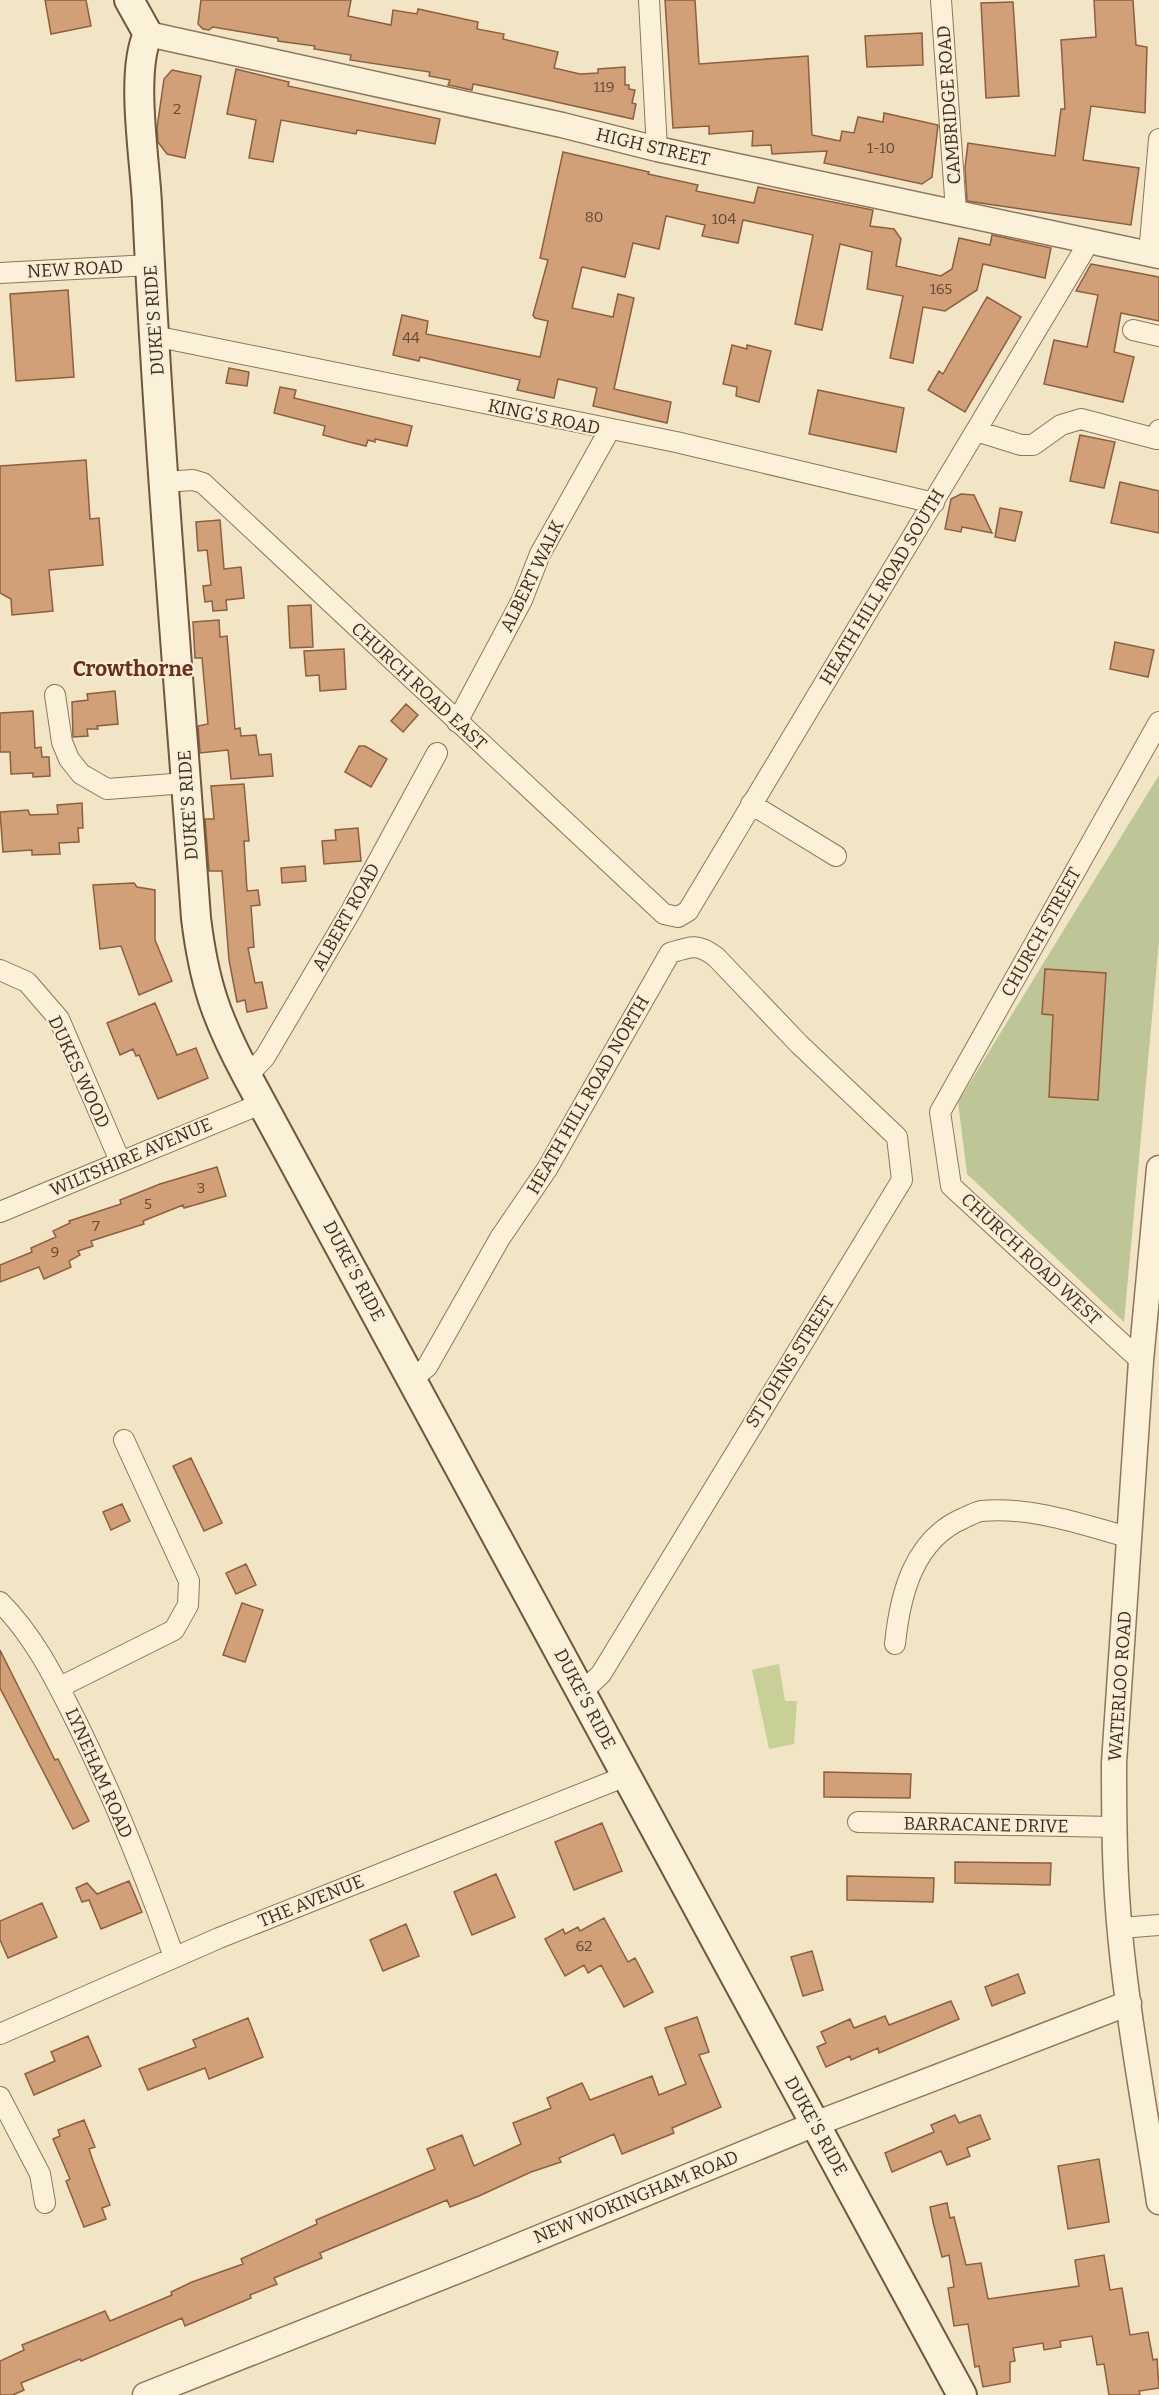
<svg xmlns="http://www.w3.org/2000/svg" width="1159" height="2395" viewBox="0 0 1159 2395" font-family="Bitter,serif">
<rect width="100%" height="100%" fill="#f1e5c5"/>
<path fill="#c8d098" d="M779 1664 785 1701H797L794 1744 769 1749 752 1670Z"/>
<path fill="#bec597" d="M1159 775V941L1124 1322 967 1174 958 1102Z"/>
<path fill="#d19f78" stroke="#8e5f3e" stroke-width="1.5" d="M45 0H86L91 26 51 34Z
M201 0H351L348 16 391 25 393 10 417 14 418 9 478 22 477 29 504 34 503 39 558 52 554 68 580 74 598 73V69L625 67V85H629V89L635 90 632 103 636 104 633 119 493 88 473 84 472 90 448 85 450 80 429 76 430 72 350 60 351 55 314 49 315 46 278 41V38L213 27 209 30 203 29 198 24Z
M665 0H695L699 64 808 56 812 135 840 141 842 131 854 133 858 117 883 122 884 113 938 125 932 177 922 184 824 163 827 151 772 154 771 145 752 146 753 131 709 134V126L673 128Z
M1094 0H1133L1136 45 1147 47 1145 113 1091 106 1083 160 1139 168 1131 225 967 201 965 167 968 143 1055 156 1061 109H1065L1061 40 1096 37Z
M1013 2 1019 96 986 98 981 3Z
M922 33 923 65 867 67 865 36Z
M236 69 289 82 288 86 440 119 435 144 357 130 356 134 281 120 273 162 249 158 256 120 227 114Z
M172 70 201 76 185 158 167 154 158 142 157 128 164 79Z
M563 152 649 172 648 174 698 185 696 191 754 203 758 187 873 210 870 226 894 229 901 239 896 266 941 276 952 269 959 238 990 245 992 235 1051 248 1045 278 983 264 977 290 945 311 923 307 913 363 890 358 903 296 867 289 872 252 840 244 822 330 795 324 813 235 743 220 738 243 702 236 705 225 666 216 659 249 633 243 625 277 582 267 572 308 613 317 618 294 634 298 614 389 671 402 667 423 593 406 597 388 558 379 554 398 517 390 520 380 420 357 419 361 393 355 402 315 428 321 426 334 540 357 548 321 535 318 533 315 548 260 540 258Z
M1091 264 1159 277V321L1121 313 1114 352 1134 357 1123 402 1044 384 1054 340 1087 347 1098 295 1076 291Z
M68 290 74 377 16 381 10 294Z
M987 297 1021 317 965 412 928 390 939 371 943 374Z
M732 345 747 349V345L771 351 759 402 736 396 737 387 723 384Z
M229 368 249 372 247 386 226 383Z
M280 387 296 390 294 398 412 426 407 446 375 439V442L368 440 366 446 349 442 323 435 325 426 274 413Z
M818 390 904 408 896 452 809 434Z
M1080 435 1115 442 1104 488 1070 481Z
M86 460 90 519 99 518 103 565 49 570 53 611 12 615 11 599 0 593V466Z
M1120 482 1159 491V533L1111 523Z
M961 494 974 495 992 533 962 527 961 532 945 529 951 499Z
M1000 508 1022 512 1015 541 995 537Z
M220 520 224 569 241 567 244 598 226 600 227 610 213 611 212 601 205 602 203 586 211 585 207 550 198 551 196 522Z
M311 605 313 647 290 648 288 606Z
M219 620 220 637 227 636 235 729 240 728 241 736 256 735 259 755 271 754 273 776 231 779 228 750 200 753 198 726 208 724 202 658H195L193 622Z
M1115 642 1154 650 1148 677 1110 669Z
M344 649 346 689 320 691 319 675 306 676 304 651Z
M115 691 118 724 97 726 98 729H87L88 736 73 737 72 702 88 700 87 694Z
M406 704 418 715 403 732 391 721Z
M33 711 35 748 41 747 42 757H49L50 776 33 777V773L11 774 10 752H0V713Z
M359 746H365L387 759 371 787 345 772Z
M244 784 249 841H244L247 891 258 890 260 905 251 906 254 947 248 948 255 983 262 982 267 1008 247 1012 245 1000 237 1002 229 960 222 871H209L205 819H214L211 786Z
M82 803 83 828H78L79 842 59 843 60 854 32 855V850L3 852 0 812 28 810 30 815 58 814 57 805Z
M358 828 361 861 324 864 322 841 336 840 335 830Z
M305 866 306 881 282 883 281 868Z
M134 883 137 887 155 890V940L172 981 139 995 121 946 100 949 93 885Z
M1045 969 1106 973 1098 1100 1049 1097 1053 1015 1042 1014Z
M155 1003 177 1055 196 1048 208 1078 158 1099 139 1055 136 1056 133 1049 120 1055 107 1023Z
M217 1167 226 1196 184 1208 183 1205 143 1221 144 1224 91 1241 93 1246 78 1251 80 1255 69 1261 71 1267 44 1279 39 1267 0 1282V1265L32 1252 31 1248 56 1237 53 1231 70 1223 69 1221 121 1204 120 1200 160 1184Z
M191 1458 222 1523 204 1531 173 1466Z
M122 1504 130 1521 111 1530 103 1512Z
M246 1564 256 1585 236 1594 226 1573Z
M242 1603 263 1610 245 1662 223 1655Z
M0 1650 55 1760 58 1759 89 1821 73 1829 0 1688Z
M824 1772 911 1774 910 1798 824 1797Z
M602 1823 622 1871 574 1890 555 1842Z
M955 1862 1051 1863 1050 1885 955 1883Z
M496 1874 515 1917 472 1935 454 1892Z
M847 1876 934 1878 933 1902 847 1900Z
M129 1881 142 1912 101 1929 89 1900 82 1902 76 1888 87 1883 97 1894Z
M42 1903 57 1937 8 1958 0 1940V1921Z
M604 1918 628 1962 635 1958 653 1992 624 2007 601 1965 588 1973 584 1965 565 1976 545 1939 563 1929 565 1934 578 1927 580 1931Z
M406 1924 419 1956 383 1971 370 1940Z
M812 1951 823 1990 803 1996 791 1957Z
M1018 1974 1025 1993 992 2006 985 1987Z
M951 2001 959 2019 879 2053 878 2048 851 2060 850 2056 826 2067 817 2047 826 2043 821 2032 850 2019 854 2028 885 2016 889 2025Z
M697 2017 709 2052 699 2055 721 2107 672 2128 674 2133 622 2154 614 2134 559 2158 561 2162 531 2172 479 2196 450 2207 447 2200 320 2253 322 2258 274 2278 277 2284 250 2295 251 2298 185 2326 182 2318 81 2361 80 2359 21 2383 24 2390 13 2395H0V2361L24 2350 22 2345 105 2311 110 2321 172 2295 171 2292 192 2282 243 2264 241 2259 317 2224 316 2220 435 2169 427 2149 462 2135 474 2166 521 2144 513 2123 551 2108 547 2098 582 2083 590 2100 652 2076 659 2095 686 2084 665 2028Z
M248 2018 263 2057 209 2079 205 2068 148 2090 139 2069 196 2047 193 2040Z
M88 2036 101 2066 34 2095 25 2074 55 2061 51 2052Z
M955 2115 959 2123 980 2115 990 2139 967 2148 970 2156 947 2165 941 2151 892 2172 885 2153 934 2132 931 2125Z
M84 2120 95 2147 89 2149 93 2161 110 2205 102 2208 106 2219 84 2227 66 2181 70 2179 53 2139 60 2136 58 2130Z
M1099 2159 1109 2222 1068 2229 1058 2166Z
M947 2203 950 2218 954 2217 966 2265 981 2263 988 2299 1079 2286 1075 2260 1104 2255 1110 2290 1122 2288 1130 2335 1148 2332 1153 2360 1157 2359 1159 2388 1139 2391 1140 2395H1109L1104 2364 1097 2365 1092 2336 1060 2341 1061 2347 1044 2350 1043 2343 1013 2348 1015 2361 1010 2362V2382L983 2387 979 2366 975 2367 968 2324 954 2326 948 2288 954 2287 949 2255 942 2257 933 2222 930 2207Z"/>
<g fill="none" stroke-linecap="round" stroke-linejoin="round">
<g stroke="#8d7659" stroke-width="22">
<path id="minor" d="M649 0 657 149
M941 0 956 211
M1149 254 1159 139
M0 273 150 265
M1133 330 1159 336
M154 336 676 442 934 503
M976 431 1021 445H1033L1061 425 1081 419 1157 439 1159 430
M165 482 193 480 203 483 664 914 678 917 688 911 1083 252 1086 240
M55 695 62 742 69 759 81 774 107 789 186 783
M457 722 522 600 540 554 609 431
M751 804 836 856
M0 970 27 982 59 1019 120 1161
M247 1076 265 1057 351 911 437 753
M0 1212 263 1103
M1141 1361 951 1186 940 1112 1159 722
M412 1379 427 1367 500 1238 547 1169 670 953C691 946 698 943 716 957L799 1044 897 1137 902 1180 601 1674 582 1692
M0 1602C35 1637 56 1681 78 1725 115 1800 146 1878 174 1957
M895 1644C900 1594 914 1539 964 1518 970 1515 976 1512 981 1511 1031 1506 1084 1525 1131 1538
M60 1687 174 1630 188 1605 189 1581 124 1440
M858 1822 1114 1827
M1121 1928 1159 1925
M0 2034 219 1938 626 1776
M0 2097 40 2174 45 2203"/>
</g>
<g stroke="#8d7659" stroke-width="27">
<path id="tertiary" d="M148 34 562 125 657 149 1159 256
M1159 1168 1141 1361 1114 1763C1114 1801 1114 1839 1116 1877 1121 1986 1143 2094 1159 2202
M145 2395 465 2268 815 2124 1129 2003"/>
</g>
<g stroke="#6f573c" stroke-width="32">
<path id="secondary" d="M129 0 148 34C130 72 145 160 147 204 158 442 179 680 196 918 204 983 216 1018 247 1076L962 2395"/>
</g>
<use href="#minor" stroke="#fbf1d9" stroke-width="20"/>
<use href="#tertiary" stroke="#fbf1d9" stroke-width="24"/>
<use href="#secondary" stroke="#fbf1d9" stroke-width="28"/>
</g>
<g text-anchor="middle" stroke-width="4.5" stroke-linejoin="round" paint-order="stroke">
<g font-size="15" fill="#624a34">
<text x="604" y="92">119</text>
<text x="177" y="114">2</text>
<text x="881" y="153">1-10</text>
<text x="594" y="222">80</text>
<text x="724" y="224">104</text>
<text x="941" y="294">165</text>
<text x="411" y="343">44</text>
<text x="201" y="1193">3</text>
<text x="148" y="1209">5</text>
<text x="96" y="1231">7</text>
<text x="55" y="1257">9</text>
<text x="584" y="1951">62</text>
</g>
<g font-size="18" fill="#3d2e1e" stroke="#f8eed5">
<text transform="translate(949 105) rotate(-94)" y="6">CAMBRIDGE ROAD</text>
<text transform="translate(653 147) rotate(13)" y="6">HIGH STREET</text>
<text transform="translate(75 269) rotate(-3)" y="6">NEW ROAD</text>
<text transform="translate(154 320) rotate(-94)" y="6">DUKE'S RIDE</text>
<text transform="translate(544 417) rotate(12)" y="6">KING'S ROAD</text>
<text transform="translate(532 576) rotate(-64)" y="6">ALBERT WALK</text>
<text transform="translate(882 587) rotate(-59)" y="6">HEATH HILL ROAD SOUTH</text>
<text transform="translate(419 686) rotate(43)" y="6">CHURCH ROAD EAST</text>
<text transform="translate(188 805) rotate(-94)" y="6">DUKE'S RIDE</text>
<text transform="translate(346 917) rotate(-61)" y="6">ALBERT ROAD</text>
<text transform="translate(1041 932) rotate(-61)" y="6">CHURCH STREET</text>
<text transform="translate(79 1072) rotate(65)" y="6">DUKES WOOD</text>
<text transform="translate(588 1095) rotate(-60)" y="6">HEATH HILL ROAD NORTH</text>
<text transform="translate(131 1157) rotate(-23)" y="6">WILTSHIRE AVENUE</text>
<text transform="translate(1031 1259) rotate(43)" y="6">CHURCH ROAD WEST</text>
<text transform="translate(354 1271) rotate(62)" y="6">DUKE'S RIDE</text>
<text transform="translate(790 1362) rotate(-58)" y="6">ST JOHNS STREET</text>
<text transform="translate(1120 1686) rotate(-86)" y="6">WATERLOO ROAD</text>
<text transform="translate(585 1699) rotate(62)" y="6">DUKE'S RIDE</text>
<text transform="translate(99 1773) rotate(66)" y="6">LYNEHAM ROAD</text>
<text transform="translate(986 1825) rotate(1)" y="6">BARRACANE DRIVE</text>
<text transform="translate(311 1901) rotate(-22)" y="6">THE AVENUE</text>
<text transform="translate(816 2126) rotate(61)" y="6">DUKE'S RIDE</text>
<text transform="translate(636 2197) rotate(-22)" y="6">NEW WOKINGHAM ROAD</text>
</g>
<g font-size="21" font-weight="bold" fill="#6c2d1b" stroke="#f8eed5">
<text x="133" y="676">Crowthorne</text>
</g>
</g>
</svg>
